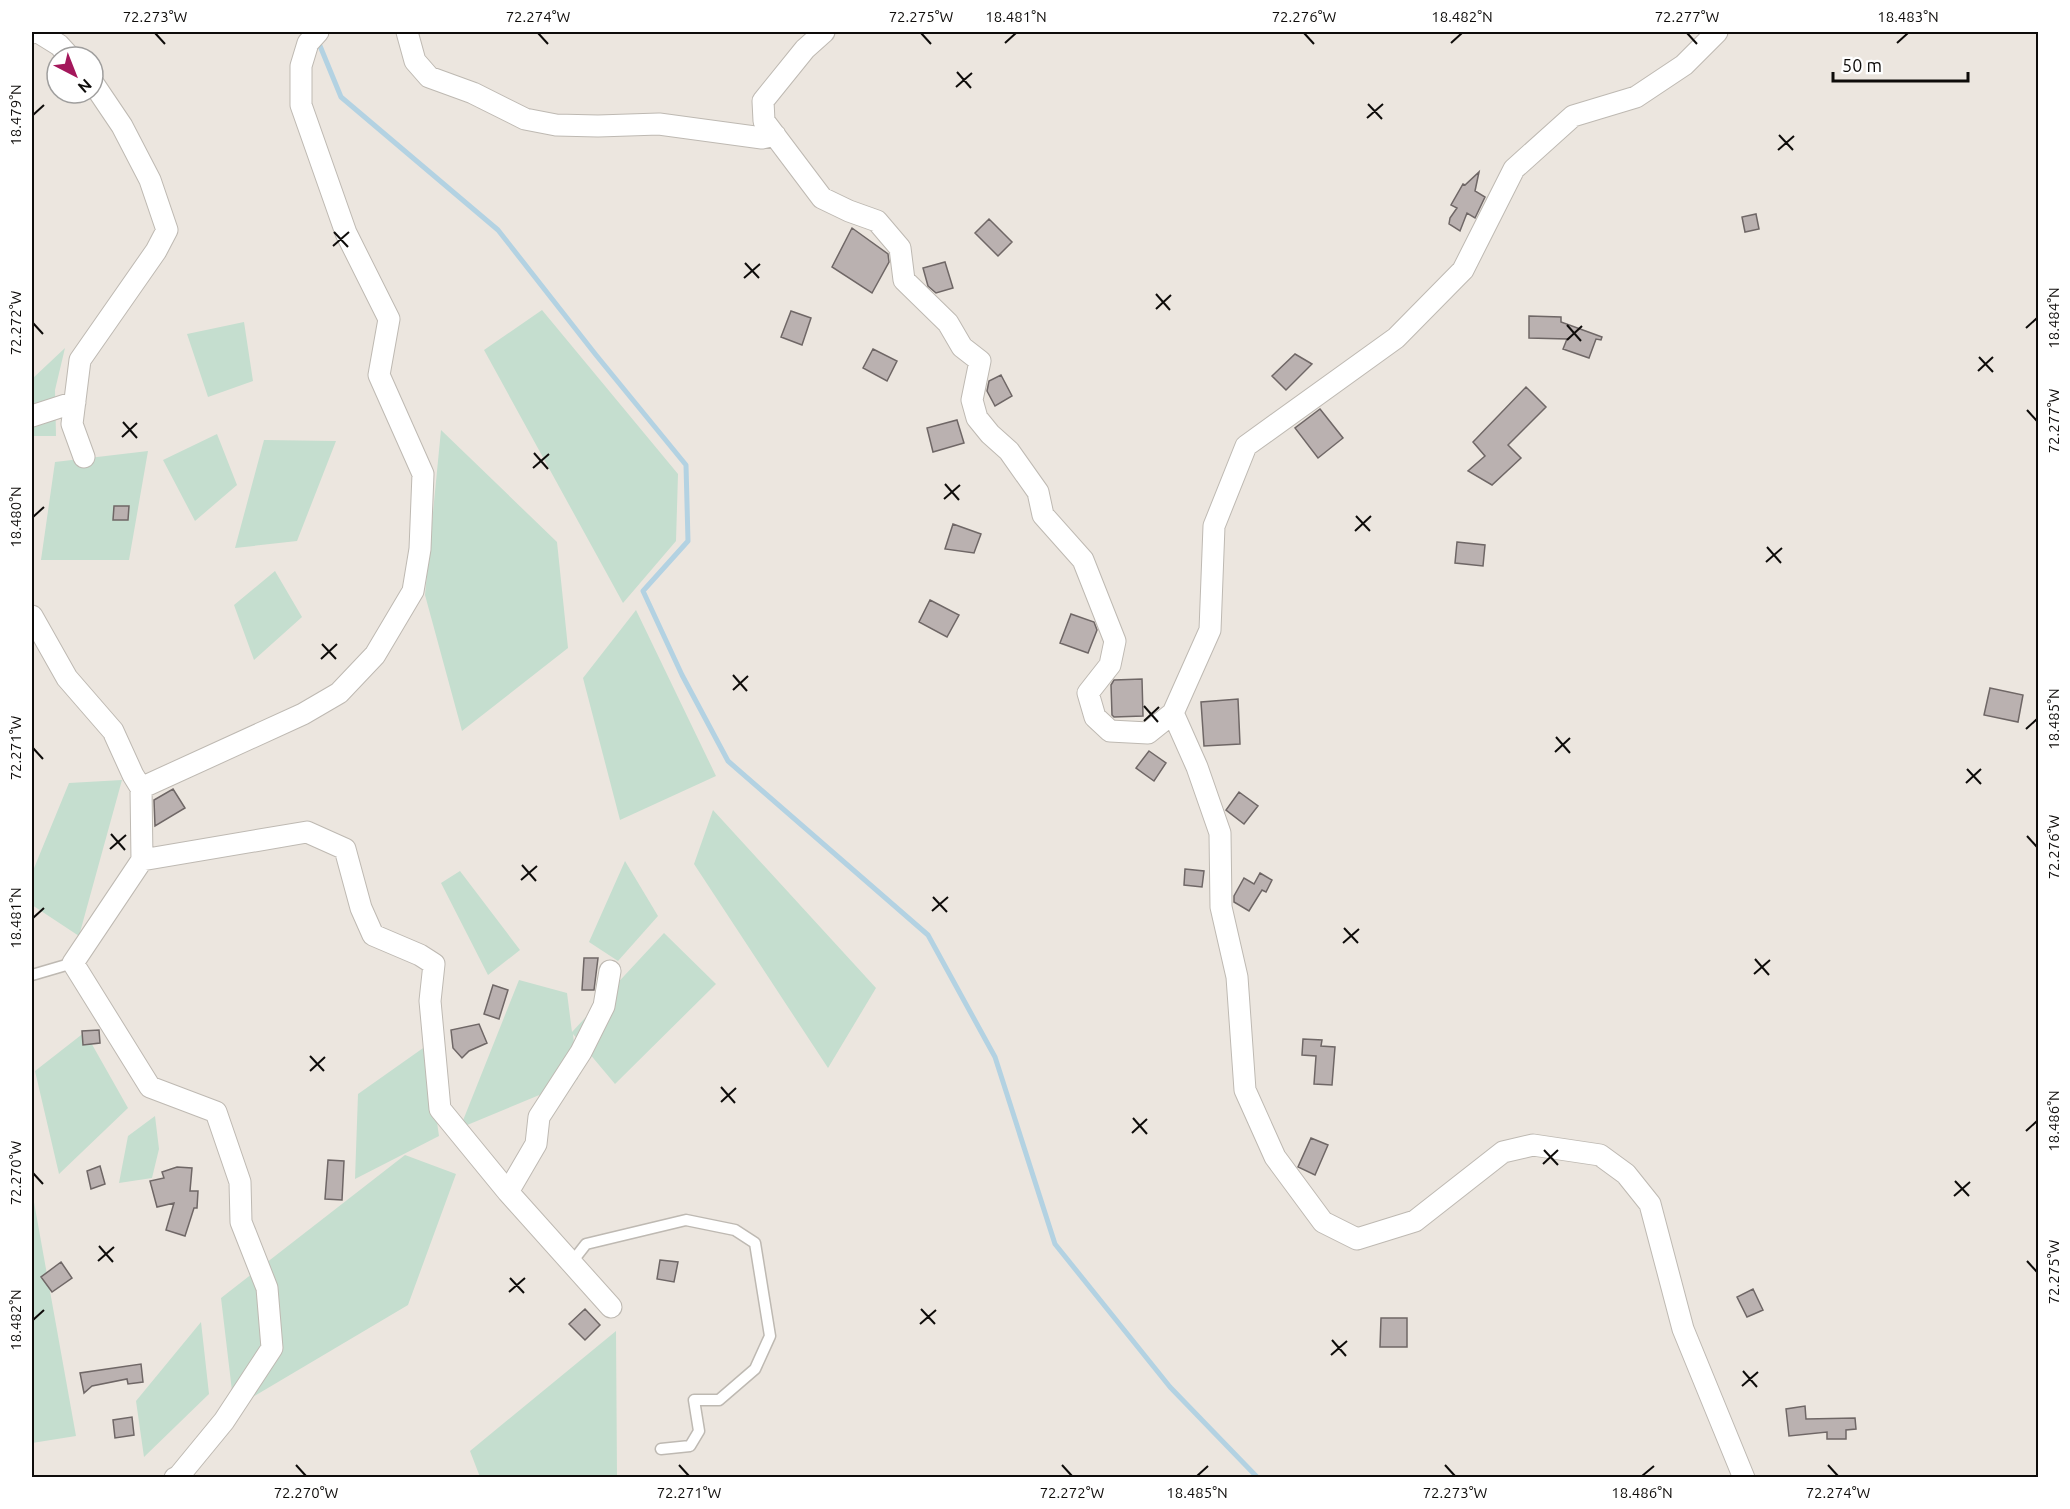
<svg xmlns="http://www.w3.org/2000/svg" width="2070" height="1509" viewBox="0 0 2070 1509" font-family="Ubuntu,sans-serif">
<rect width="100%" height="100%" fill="#ece6df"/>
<path fill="#c5decf" d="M542 310 678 474 676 541 623 603 484 350Z
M244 322 253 381 208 397 187 334Z
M65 348 55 390 56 436H32V379Z
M441 430 557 542 568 648 462 731 425 595Z
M217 434 237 485 195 521 163 460Z
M264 440 336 441 297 541 235 548Z
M148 451 129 560H41L55 462Z
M275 571 302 617 254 660 234 605Z
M636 610 716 776 620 820 583 678Z
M122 780 79 936 32 905V873L69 783Z
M713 810 876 988 828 1068 694 864Z
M625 861 658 916 618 961 589 942Z
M460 871 520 950 488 975 441 883Z
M664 933 716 984 615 1084 573 1034 578 1079 460 1128 519 980 567 993 572 1032Z
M85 1032 128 1108 59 1174 35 1071Z
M426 1046 439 1136 355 1179 358 1094Z
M155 1116 159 1149 152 1178 119 1183 128 1136Z
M405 1155 456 1174 408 1305 234 1408 221 1298Z
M32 1191 76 1436 32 1443Z
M201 1322 209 1394 144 1457 136 1401Z
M616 1331 617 1477H480L470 1451Z"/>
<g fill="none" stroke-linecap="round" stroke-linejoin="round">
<path stroke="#b3d2e2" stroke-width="5" d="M318 41 341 97 498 230 596 355 686 465 688 541 643 591 682 675 728 761 928 935 995 1057 1055 1244 1170 1387 1258 1478"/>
</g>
<path fill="#bab1b0" stroke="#6f6766" stroke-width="1.5" d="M1479 172 1475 191 1485 197 1475 218 1467 213 1460 231 1449 224 1450 218 1457 208 1451 205 1463 184 1465 185Z
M1756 214 1759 229 1745 232 1742 217Z
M989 219 1012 242 998 256 975 233Z
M852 228 888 254 889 262 872 293 832 267Z
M945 262 953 288 936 293 928 286 923 268Z
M791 311 811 318 802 345 781 337Z
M1529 316 1561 317V322L1602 337 1601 340 1596 339 1589 358 1563 349 1567 339 1529 338Z
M873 349 897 361 887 381 863 368Z
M1295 354 1312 364 1286 390 1272 376Z
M1001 375 1012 396 995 406 987 391 989 381Z
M1526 387 1546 407 1508 445 1521 458 1492 485 1468 471 1485 456 1473 442Z
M1320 409 1343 438 1318 458 1295 428Z
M957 420 964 443 933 452 927 428Z
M114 506H129L128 520H113Z
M953 524 981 534 974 553 945 549Z
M1457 542 1485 545 1483 566 1455 563Z
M930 600 959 615 947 637 919 622Z
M1071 614 1094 622 1097 630 1088 653 1060 643Z
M1142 679 1143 716 1114 717 1112 715 1111 685 1114 680Z
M1990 688 2023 695 2018 722 1984 715Z
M1238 699 1240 744 1204 746 1201 702Z
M1149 751 1166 763 1154 781 1136 768Z
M173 789 185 808 155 826 154 800Z
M1239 792 1258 806 1244 824 1226 810Z
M1185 869 1204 871 1202 887 1184 885Z
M1260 873 1272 880 1266 892 1262 890 1249 911 1234 902V896L1244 878 1254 884Z
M584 958H598L594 990H582Z
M493 985 508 990 499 1019 484 1014Z
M479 1024 487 1043 469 1051 462 1058 453 1048 451 1030Z
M99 1030 100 1043 83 1045 82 1031Z
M1303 1039 1322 1040 1321 1046 1335 1047 1332 1085 1314 1084 1316 1056 1302 1055Z
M1311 1138 1328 1145 1315 1175 1298 1167Z
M328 1160 344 1161 342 1200 325 1199Z
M100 1166 105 1184 91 1189 87 1171Z
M177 1167 192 1168 190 1191H198L197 1208H194L185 1236 166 1230 174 1203 157 1207 150 1181 164 1178 162 1172Z
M660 1260 678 1262 674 1282 657 1279Z
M61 1262 72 1278 52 1292 41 1277Z
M1753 1289 1763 1310 1747 1317 1737 1297Z
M585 1309 600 1325 585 1340 569 1324Z
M1381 1318H1407V1347H1380Z
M141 1364 143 1382 128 1384 127 1379 92 1386 84 1393 80 1373Z
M1805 1406 1806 1419 1855 1418 1856 1429 1846 1430V1439H1827V1432L1789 1436 1786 1409Z
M132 1417 134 1435 115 1438 113 1420Z"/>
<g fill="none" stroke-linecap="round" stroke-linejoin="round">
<g stroke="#beb9b2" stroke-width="13">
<path id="service" d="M32 975 73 963
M572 1262 586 1244 686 1220 735 1230 755 1243 770 1336 755 1369 719 1400H694L699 1431 690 1446 661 1449"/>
</g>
<g stroke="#beb9b2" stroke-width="23">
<path id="minor" d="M407 32 415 61 429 77 473 93 525 119 556 125 598 126 659 124 762 138 775 135
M824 32 805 49 763 101 764 121 822 198 849 211 877 221 900 248 904 280 948 323 962 347 980 361 972 400 977 418 990 434 1009 451 1038 492 1043 515 1083 560 1115 641 1110 665 1088 693 1095 717 1110 731 1148 733 1173 713
M1717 32 1684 65 1636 97 1573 116 1514 169 1463 270 1396 338 1246 446 1214 526 1210 630 1173 713 1197 767 1220 833 1221 907 1237 977 1245 1090 1275 1157 1323 1222 1357 1239 1415 1221 1503 1152 1533 1145 1600 1155 1626 1174 1650 1204 1683 1329 1744 1478
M32 33 38 32 59 45 70 57
M32 416 75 402
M84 457 72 424 80 360 156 251 167 230 150 180 122 126 93 83
M32 616 67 678 113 731 133 775 141 788 303 714 339 693 375 655 413 591 420 549 423 474 379 375 389 319 346 233 301 105V66L308 43 318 32
M141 788 142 860 73 963 150 1087 216 1112 240 1182 241 1222 267 1288 272 1348 224 1421 178 1477 175 1478
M142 860 307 832 345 849 361 908 373 935 420 955 434 964 430 1001 440 1109 508 1192 611 1307
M508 1192 536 1144 539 1117 581 1052 604 1006 610 971"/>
</g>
<use href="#service" stroke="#fff" stroke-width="10"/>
<use href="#minor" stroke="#fff" stroke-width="21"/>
</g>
<path fill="none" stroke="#0e0c0a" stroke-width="2" d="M155 33 165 44M538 33 548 44M921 33 931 44M1304 33 1314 44M1687 33 1697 44M1005 43 1016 33M1451 43 1462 33M1897 43 1908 33M957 72 971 88M956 87 972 73M1368 104 1382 119M33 115 44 105M1367 118 1383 104M1779 135 1793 150M1778 150 1794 136M334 232 348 247M333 246 349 232M745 263 759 278M744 278 760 264M1156 294 1170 310M1156 309 1171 295M33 323 43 334M1567 325 1581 341M2026 328 2037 318M1567 340 1582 326M1979 357 1993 372M1978 371 1993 357M2027 410 2037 421M123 422 137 438M122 437 137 423M534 453 548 469M533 468 549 454M945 484 959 500M944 499 960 485M1356 516 1370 531M33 517 44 507M1355 531 1371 516M1767 547 1781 563M1766 562 1782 548M322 644 336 659M321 659 337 644M733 675 747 691M733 690 748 676M1144 706 1158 722M1144 721 1159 707M2026 729 2037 719M1556 737 1570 753M33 748 43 759M1555 752 1570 738M1967 769 1981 784M1966 783 1981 769M111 834 125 850M2027 836 2037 847M110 849 126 835M522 865 536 881M521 880 537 866M933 897 947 912M932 911 948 897M33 918 44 908M1344 928 1358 943M1343 943 1359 929M1755 959 1769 975M1754 974 1770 960M310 1056 324 1071M310 1071 325 1057M721 1087 735 1103M721 1102 736 1088M1133 1118 1147 1134M2026 1131 2037 1121M1132 1133 1147 1119M1544 1150 1558 1165M1543 1164 1558 1150M33 1173 43 1184M1955 1181 1969 1196M1954 1196 1970 1182M99 1246 113 1262M98 1261 114 1247M2027 1261 2037 1272M510 1278 524 1293M509 1292 525 1278M921 1309 935 1324M33 1320 44 1310M920 1324 936 1310M1332 1340 1346 1356M1331 1355 1347 1341M1743 1371 1757 1387M1742 1386 1758 1372M296 1465 306 1476M679 1465 689 1476M1062 1465 1072 1476M1445 1465 1455 1476M1828 1465 1838 1476M1197 1476 1208 1466M1642 1476 1654 1466"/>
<rect width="2070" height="1509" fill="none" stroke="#ffffff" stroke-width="66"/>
<g transform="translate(75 75) rotate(138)"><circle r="28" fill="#ffffff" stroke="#9f9e9d" stroke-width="1.5"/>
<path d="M0-4.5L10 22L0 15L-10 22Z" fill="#a4175b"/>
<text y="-9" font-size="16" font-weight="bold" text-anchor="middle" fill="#0e0c0a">N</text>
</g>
<path d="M1833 72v9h135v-9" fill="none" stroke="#0e0c0a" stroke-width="3"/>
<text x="1842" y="72" font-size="18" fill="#0e0c0a" stroke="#ffffff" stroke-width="4.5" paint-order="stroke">50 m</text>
<rect x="33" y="33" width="2004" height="1443" fill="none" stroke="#0e0c0a" stroke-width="2"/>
<g font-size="15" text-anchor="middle" fill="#0e0c0a">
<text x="155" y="22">72.273°W</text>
<text x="538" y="22">72.274°W</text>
<text x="921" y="22">72.275°W</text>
<text x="1016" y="22">18.481°N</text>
<text x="1304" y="22">72.276°W</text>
<text x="1462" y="22">18.482°N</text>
<text x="1687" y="22">72.277°W</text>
<text x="1908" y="22">18.483°N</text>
<text transform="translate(16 115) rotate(-90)" y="5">18.479°N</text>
<text transform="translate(2054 318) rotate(-90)" y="5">18.484°N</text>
<text transform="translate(16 323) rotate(-90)" y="5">72.272°W</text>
<text transform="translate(2054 421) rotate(-90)" y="5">72.277°W</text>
<text transform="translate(16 517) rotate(-90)" y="5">18.480°N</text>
<text transform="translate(2054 719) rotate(-90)" y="5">18.485°N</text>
<text transform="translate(16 748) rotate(-90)" y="5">72.271°W</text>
<text transform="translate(2054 847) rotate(-90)" y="5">72.276°W</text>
<text transform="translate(16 918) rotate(-90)" y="5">18.481°N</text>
<text transform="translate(2054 1121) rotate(-90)" y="5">18.486°N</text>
<text transform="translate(16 1173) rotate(-90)" y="5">72.270°W</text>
<text transform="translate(2054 1272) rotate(-90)" y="5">72.275°W</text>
<text transform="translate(16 1320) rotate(-90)" y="5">18.482°N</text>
<text x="306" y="1498">72.270°W</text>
<text x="689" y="1498">72.271°W</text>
<text x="1072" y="1498">72.272°W</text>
<text x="1197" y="1498">18.485°N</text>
<text x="1455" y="1498">72.273°W</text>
<text x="1642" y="1498">18.486°N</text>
<text x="1838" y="1498">72.274°W</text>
</g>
</svg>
